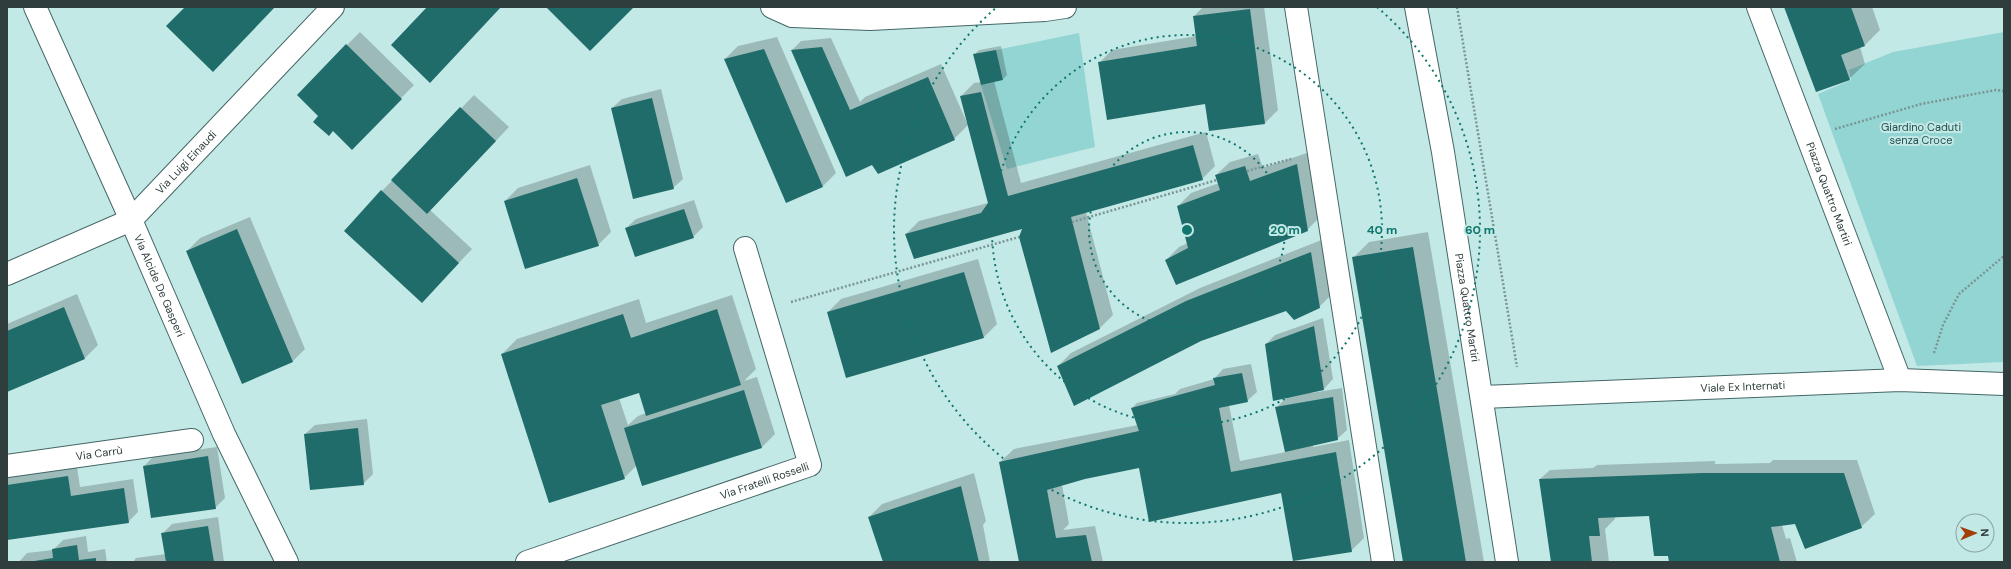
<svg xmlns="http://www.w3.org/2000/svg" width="2011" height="569" viewBox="0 0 2011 569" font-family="'DM Sans',sans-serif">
<rect width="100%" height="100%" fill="#c3e9e7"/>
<path fill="#93d5d3" d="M2004 32V362L1917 366 1818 94 1851 80 1849 70 1893 52Z
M1079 33 1095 147 1007 169 981 85 1003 80 996 50Z"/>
<path fill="#0003" fill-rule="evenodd" d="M1203 7H1264L1278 110 1265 123 1099 63 1112 50 1197 36 1194 16Z
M1785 7H1872L1880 30 1864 46 1860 47 1865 64 1849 79Z
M360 32 414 85 352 148 320 116 347 45Z
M777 37 836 173 823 186 786 201 725 59 738 46Z
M831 38 860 102 865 97 941 64 968 125 954 139 874 162 792 50 801 41Z
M1001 46 1007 75 1002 80 994 81 1021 183 1206 132 1215 166 1202 179 1086 212 1113 315 1100 328 1023 228 906 234 919 221 988 203 961 96 974 83 981 82 974 55 979 50Z
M661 89 683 179 673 188 612 108 622 99Z
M474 95 509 127 430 210 472 249 435 288 382 191Z
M1310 152 1320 217 1307 230 1166 260 1179 247 1188 243 1178 206 1191 193 1219 183 1216 175 1230 162 1258 154 1263 168Z
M590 165 611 232 598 245 505 201 518 188Z
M694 200 703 227 693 237 626 228 636 219Z
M250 217 305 349 292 362 187 251 200 238Z
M1428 232 1484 562H1404L1353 258 1369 242Z
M1324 239 1332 294 1319 307 1287 310 1058 366 1071 353 1200 288Z
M978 259 997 324 984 337 828 312 841 299Z
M77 294 98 345 85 358 7 391V324Z
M732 295 756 369 744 381 757 377 775 434 762 447 643 485 637 465 624 478 502 354 517 339 639 299 646 323ZM640 392 646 413 638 416 628 425 619 398Z
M1323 318 1333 379 1324 389 1311 392V393L1342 388 1347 430 1337 439 1313 445V447L1349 440 1364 538 1351 551 1282 492 1140 467 1085 478 1062 485 1069 524 1063 530 1095 526 1103 562H1020L1000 462 1014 449 1138 425 1132 408 1137 403 1175 394 1180 389 1214 379 1223 369 1251 364 1257 392 1247 401 1229 405 1240 461 1286 452 1276 408 1287 397 1266 344 1275 335Z
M367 419 373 474 363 484 305 434 315 425Z
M217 447 225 498 215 508 144 466 154 456Z
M1773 460H1857L1875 514 1861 527 1795 523 1782 525 1786 539 1790 538 1797 562H1670L1669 554 1649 515 1615 517V519L1605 529 1609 562H1552L1540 479 1550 470 1593 468 1597 465 1715 461V464L1770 463Z
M77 467 80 487 133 479 138 512 128 522 7 539V477Z
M974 473 986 521 983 525 990 562H884L869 517 882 504Z
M218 517 224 562H133L136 558 166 554 163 533 172 524Z
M86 536 88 552 105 549 107 562H19L27 553 53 550 63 540Z"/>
<path fill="#206c6a" d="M185 7H275L213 72 166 26Z
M427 7H501L430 83 391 45Z
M546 7H634L590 51Z
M1784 7H1851L1865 46 1841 55 1850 80 1816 92Z
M1250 9 1265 124 1209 131 1205 104 1107 120 1098 62 1197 46 1193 16Z
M346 44 402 99 352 150 333 131 329 136 313 122 318 116 297 95Z
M822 47 850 110 928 77 955 140 878 174 872 165 846 177 791 50Z
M764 49 823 187 786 203 724 59Z
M996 50 1003 80 981 85 973 54Z
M981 92 1008 196 1193 145 1203 180 1071 217 1100 329 1051 353 1019 237 1022 229 914 259 905 234 981 213 988 203 960 96Z
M652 98 674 189 633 199 611 108Z
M460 107 496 141 427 214 391 180Z
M1297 164 1308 231 1176 285 1165 260 1188 248 1177 206 1220 190 1215 175 1245 166 1250 181Z
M577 178 599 246 525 269 504 201Z
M381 190 459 263 422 303 344 231Z
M684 209 694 238 635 257 625 228Z
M237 229 293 362 242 384 186 251Z
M1413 247 1466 562H1403L1352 257Z
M1311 252 1320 308 1294 320 1286 311 1201 341 1074 406 1057 366 1186 301Z
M964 272 984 338 846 378 827 312Z
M64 307 85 359 7 392V331Z
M717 309 741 385 646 416 639 393 601 405 625 479 549 503 501 354 623 314 631 338Z
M1314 326 1324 390 1273 401 1265 344Z
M1242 373 1248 402 1219 408 1231 472 1336 452 1352 552 1293 561 1281 493 1149 522 1139 468 1085 479 1047 490 1056 538 1086 535 1092 562H1019L999 462 1139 431 1131 408 1215 385 1213 378Z
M744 390 762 448 642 486 624 428Z
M1333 397 1338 440 1285 452 1275 407Z
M358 428 364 485 310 490 304 434Z
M208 456 216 509 151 518 143 466Z
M1702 473H1844L1862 528 1805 549 1795 524 1771 527 1780 562H1669L1668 556H1654L1649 516 1598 518 1600 536H1589L1592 562H1551L1539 479Z
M68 476 71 496 124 488 129 523 7 540V485Z
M961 486 979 562H883L868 517Z
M208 526 214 562H166L161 533Z
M77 545 79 560 96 558V562H28L53 558 52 549Z"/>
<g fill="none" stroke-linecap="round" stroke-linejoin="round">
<g stroke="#456766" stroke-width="24">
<g id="minor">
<path id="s1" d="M35 7 131 220 224 434 287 562"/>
<path d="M772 7 792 16 870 19 1045 10 1065 7"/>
<path d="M1296 7 1383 562"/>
<path id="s2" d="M1416 7 1443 152 1507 562"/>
<path id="s3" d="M1758 7 1900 380"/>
<path id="s4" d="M7 274 131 220 333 7"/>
<path id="s5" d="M1482 397 1900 380 2004 384"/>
<path id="s6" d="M7 466 192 440"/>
<path id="s7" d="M527 562 810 465 745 248"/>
</g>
</g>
<path stroke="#7a9593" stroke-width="2.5" stroke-dasharray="2 2" stroke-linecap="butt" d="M1457 7 1517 367
M1835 129 1921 104 1996 90 2004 91
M1247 171 1291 159
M1072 222 1217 180
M791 302 1019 237
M1934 353 1943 325 1959 294 2004 256"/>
<use href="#minor" stroke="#fff" stroke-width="22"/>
</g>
<g fill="none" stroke="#0f766e" stroke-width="2" stroke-dasharray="2 4">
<circle cx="1187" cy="230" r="98"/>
<circle cx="1187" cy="230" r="195"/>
<path d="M1377 7A293 293 0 1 1 997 7"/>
</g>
<g text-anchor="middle" stroke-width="4" stroke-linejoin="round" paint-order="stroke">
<g font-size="11" fill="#25504f" stroke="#c3e9e7">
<text x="1921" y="131">Giardino Caduti<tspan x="1921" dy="13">senza Croce</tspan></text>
</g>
<g font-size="11" fill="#2f3e3d" stroke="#c3e9e7">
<text dy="4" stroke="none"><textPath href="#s4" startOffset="215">Via Luigi Einaudi</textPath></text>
<text dy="4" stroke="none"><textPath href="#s3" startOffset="200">Piazza Quattro Martiri</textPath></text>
<text dy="4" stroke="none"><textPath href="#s1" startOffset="305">Via Alcide De Gasperi</textPath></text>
<text dy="4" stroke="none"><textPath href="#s2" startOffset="305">Piazza Quattro Martiri</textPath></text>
<text dy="4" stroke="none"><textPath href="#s5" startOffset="261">Viale Ex Internati</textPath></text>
<text dy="4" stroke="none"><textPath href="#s6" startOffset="93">Via Carrù</textPath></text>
<text dy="4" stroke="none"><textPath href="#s7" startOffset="251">Via Fratelli Rosselli</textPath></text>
</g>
</g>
<circle cx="1187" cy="230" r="6" fill="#0f766e" stroke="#c3e9e7" stroke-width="2"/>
<g font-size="12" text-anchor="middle" font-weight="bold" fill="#0f766e" stroke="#c3e9e7" stroke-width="4" stroke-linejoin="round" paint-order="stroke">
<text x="1285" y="234">20 m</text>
<text x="1382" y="234">40 m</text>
<text x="1480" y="234">60 m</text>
</g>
<rect width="2011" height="569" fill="none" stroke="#2f3e3d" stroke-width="16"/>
<g transform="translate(1975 533) rotate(88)"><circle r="19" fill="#c3e9e7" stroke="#88a5a3"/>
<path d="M0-3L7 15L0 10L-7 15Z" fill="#a23f07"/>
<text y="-6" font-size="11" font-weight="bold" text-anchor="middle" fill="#2f3e3d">N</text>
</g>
</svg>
